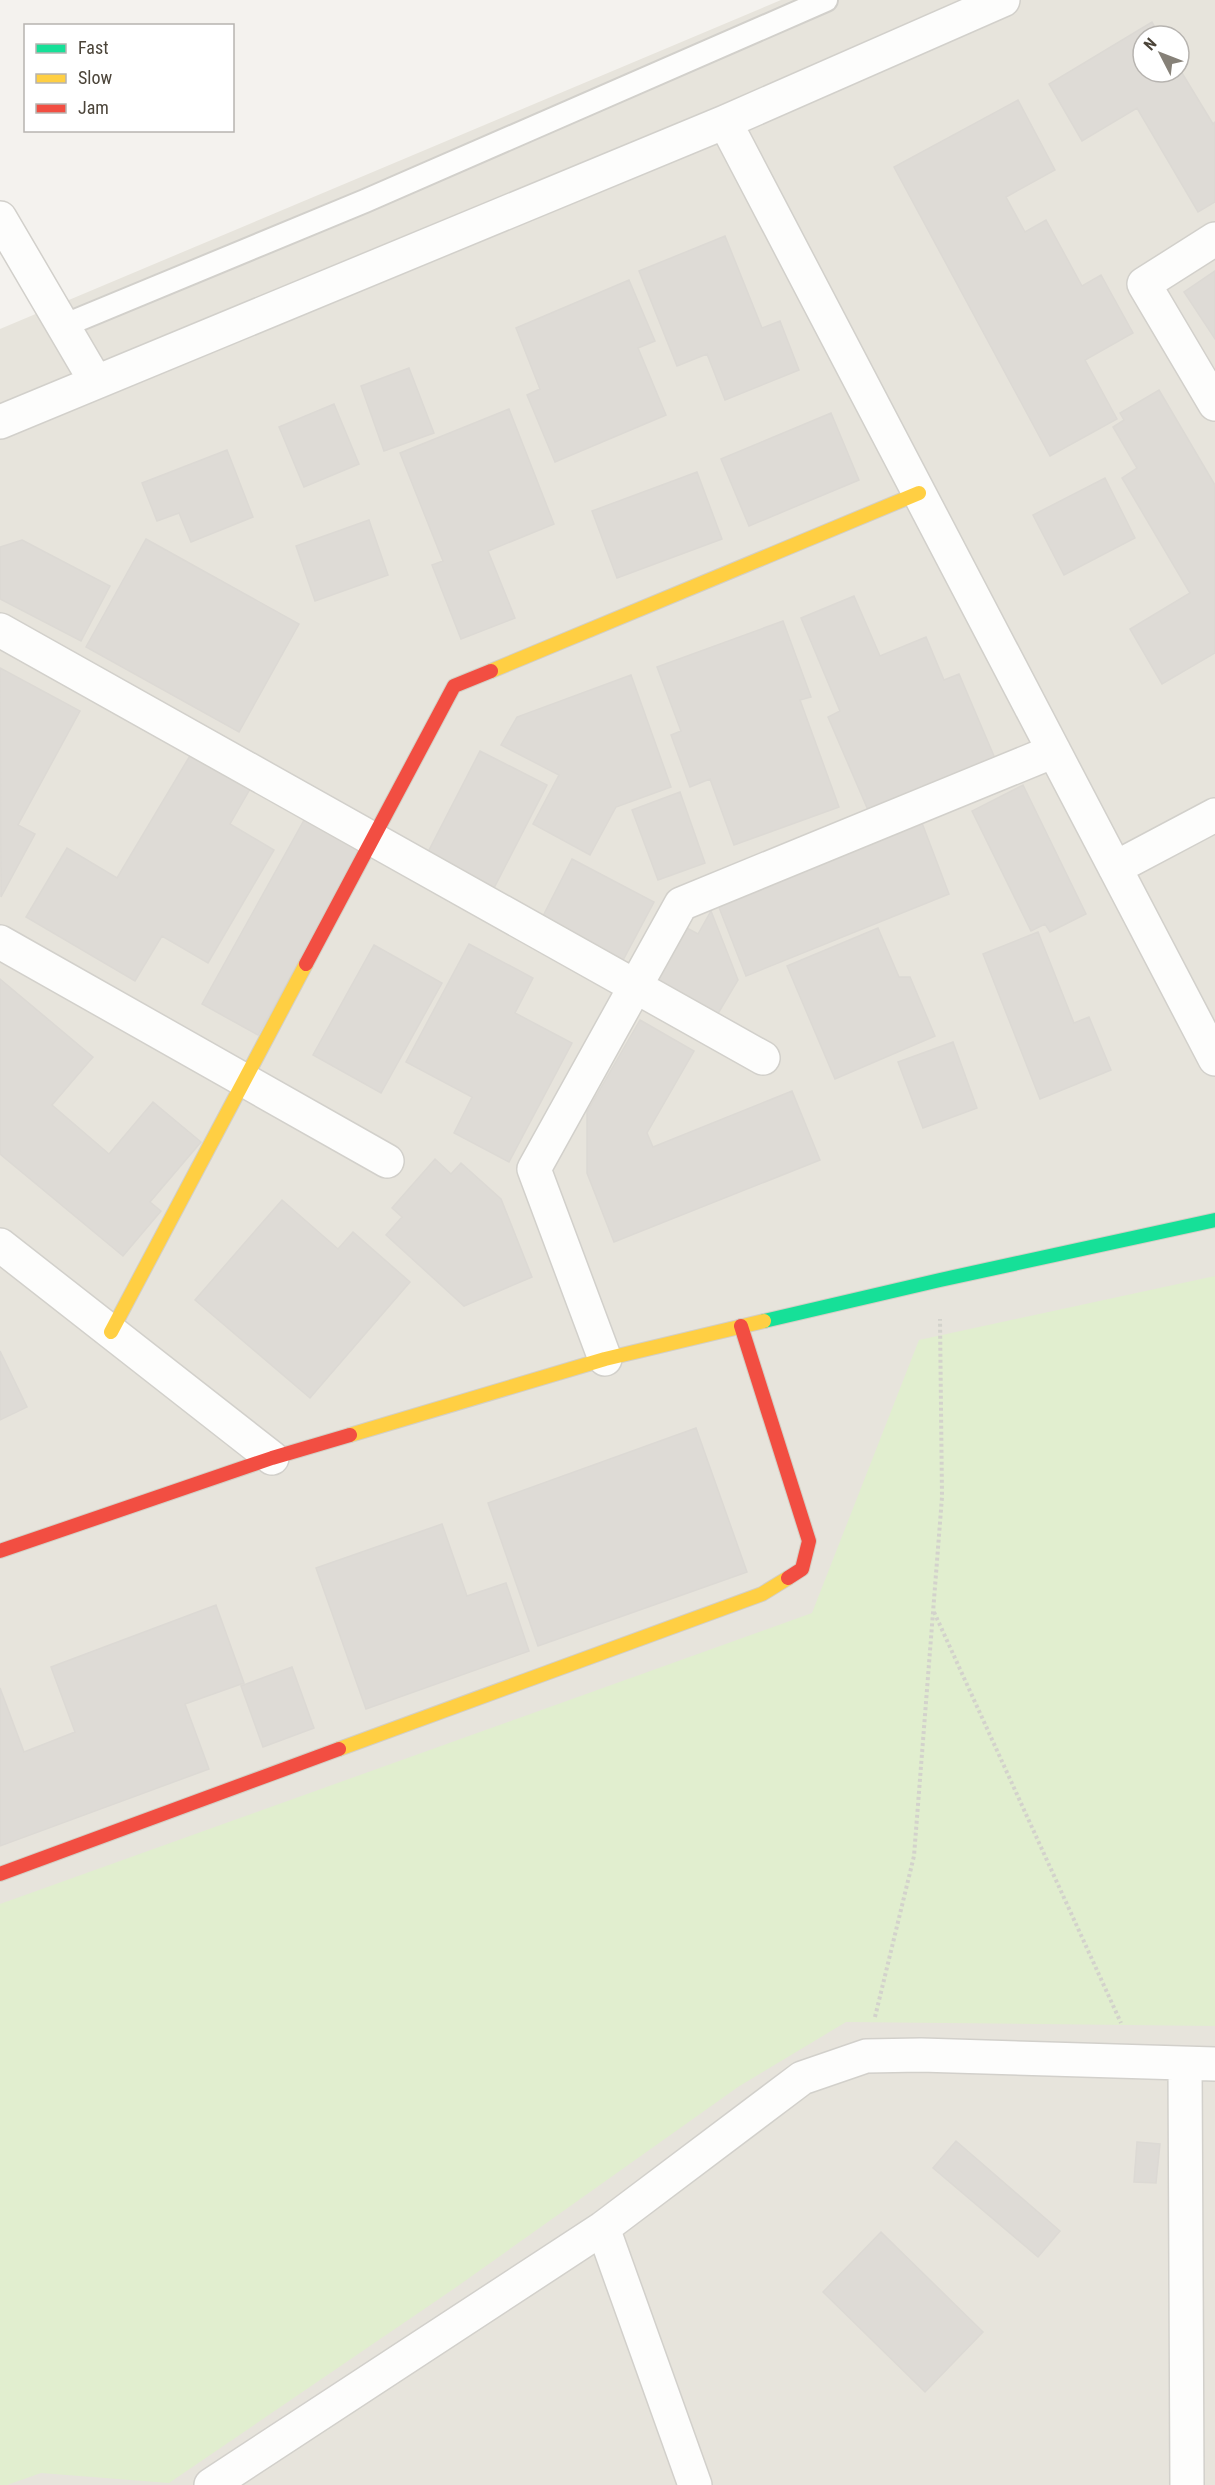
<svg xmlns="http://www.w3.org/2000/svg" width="1215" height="2485" viewBox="0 0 1215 2485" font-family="'Roboto Condensed',sans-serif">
<rect width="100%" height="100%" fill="#f4f2ee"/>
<path fill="#e7e4dc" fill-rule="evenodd" d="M781 0H1215V2485H0V329ZM1143 36H1179V72H1143Z"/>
<path fill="#e1eecf" d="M1215 1276V2026L846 2022 738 2087 455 2288 169 2483 41 2473 7 2485H0V1904L812 1613 919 1340Z"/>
<path fill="#dedbd6" stroke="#dcd9d4" stroke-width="1.5" d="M1152 22 1160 36H1143V72H1179V68L1213 124 1215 122V202L1198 212 1137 108 1082 141 1049 84Z
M1018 100 1055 170 1006 197 1025 232 1046 220 1082 286 1101 275 1133 333 1085 360 1117 419 1050 456 894 167Z
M725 236 762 328 780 321 799 370 725 400 707 354 677 366 639 271Z
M1215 271V339L1184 292Z
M629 280 655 341 638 348 666 415 555 462 527 395 540 389 516 328Z
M409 368 434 433 384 451 361 386Z
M1159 390 1215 485V653L1162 684 1130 629 1190 593 1122 478 1137 468 1113 427 1124 420 1120 413Z
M334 404 359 464 304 487 279 427Z
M509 409 554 524 488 551 515 618 461 639 432 565 443 561 400 453Z
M831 413 859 480 749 526 721 459Z
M227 450 253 517 191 542 179 513 157 521 142 483Z
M697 472 722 539 617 578 592 511Z
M1105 478 1135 538 1064 575 1033 515Z
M369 520 388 575 315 601 296 546Z
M146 539 299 624 239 732 86 647Z
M22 540 110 586 81 641 0 599V547Z
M854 596 880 656 926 637 944 680 959 674 997 763 871 817 828 717 840 711 801 618Z
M783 621 811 697 800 700 839 807 734 845 710 779 690 787 671 735 681 731 657 667Z
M0 668 80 711 18 825 35 834 1 897Z
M631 675 671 787 616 807 590 855 533 824 559 775 501 745 517 717Z
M480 751 547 785 493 890 426 856Z
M191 754 250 789 230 824 274 850 208 963 162 936 135 981 26 917 67 848 117 878Z
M1023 785 1086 914 1050 932 1045 924 1031 931 972 811Z
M680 792 705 863 658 880 632 810Z
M308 813 364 844 258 1035 202 1004Z
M922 823 949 894 746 976 718 905Z
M572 859 654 902 622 962 541 920Z
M711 911 738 980 716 1017 656 983 687 928 698 934Z
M878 928 899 977H910L935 1036 835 1079 787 966Z
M1038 932 1074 1023 1089 1017 1111 1070 1040 1099 983 954Z
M469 944 533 978 515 1013 572 1043 509 1162 454 1133 472 1097 406 1062Z
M374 945 442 983 381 1093 313 1055Z
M0 979 93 1057 52 1105 109 1154 153 1102 201 1142 150 1202 161 1211 123 1256 0 1154Z
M640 1020 694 1051 647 1133 653 1147 792 1091 820 1160 614 1242 587 1173V1112Z
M953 1042 977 1108 923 1128 898 1062Z
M435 1159 451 1174 461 1163 501 1199 532 1277 464 1306 386 1235 402 1217 392 1208Z
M282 1200 338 1249 353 1232 410 1282 310 1398 195 1300Z
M0 1351 27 1407 0 1420Z
M696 1428 747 1572 538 1646 488 1503Z
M442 1524 467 1596 506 1583 529 1651 366 1709 316 1568Z
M216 1605 244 1683 185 1704 209 1769 0 1846V1688L24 1752 75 1732 51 1667Z
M292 1667 314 1728 263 1747 241 1686Z
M956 2141 1060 2231 1038 2257 933 2168Z
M1137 2142 1160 2144 1156 2183 1134 2182Z
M881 2232 983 2332 925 2392 823 2292Z"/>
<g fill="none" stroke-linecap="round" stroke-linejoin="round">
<g stroke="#d2d0cb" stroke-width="26">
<path id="lane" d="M63 326 365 201 826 0"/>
</g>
<g stroke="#d2d0cb" stroke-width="36">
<path id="street" d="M725 122 1215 1059
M0 218 96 382
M1215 239 1144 284 1215 404
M0 422 725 122 1003 0
M0 630 763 1058
M1115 868 1215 815
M0 942 387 1161
M0 1245 272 1458
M605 1359 534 1169 681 904 1054 751
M1185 2064 1187 2485
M603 2228 802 2078 866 2056 921 2055 1215 2064
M211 2485 603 2228 695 2485"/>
</g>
<g stroke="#d3cfc5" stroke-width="16">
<path id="fast" d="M764 1321 940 1280 1215 1220"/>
</g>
<g stroke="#d3cfc5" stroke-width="16">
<path id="slow" d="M491 671 919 493
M111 1332 306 964
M350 1435 605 1359 764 1321
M339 1749 762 1594 788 1578"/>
</g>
<g stroke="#d3cfc5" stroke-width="16">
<path id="jam" d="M306 964 454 686 491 671
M741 1326 809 1541 802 1569 788 1578
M0 1551 272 1458 350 1435
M0 1874 339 1749"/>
</g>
<path stroke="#d3d2cc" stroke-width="4" stroke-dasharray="3 3" stroke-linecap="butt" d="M934 1612 1121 2023
M875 2017 914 1856 942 1497 940 1319"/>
<use href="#lane" stroke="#fdfdfc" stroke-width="22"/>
<use href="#street" stroke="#fdfdfc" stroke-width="33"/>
<use href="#fast" stroke="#16e098" stroke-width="14"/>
<use href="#slow" stroke="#ffcf43" stroke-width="14"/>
<use href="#jam" stroke="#f24e42" stroke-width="14"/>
</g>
<rect x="24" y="24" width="210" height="108" fill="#ffffff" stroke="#b7b4b0" stroke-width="1.5"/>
<rect x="36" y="44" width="30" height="9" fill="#16e098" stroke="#b7b4b0" stroke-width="1.5"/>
<text x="78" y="54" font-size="18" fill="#4b4439">Fast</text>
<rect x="36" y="74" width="30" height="9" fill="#ffcf43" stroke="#b7b4b0" stroke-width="1.5"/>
<text x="78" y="84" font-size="18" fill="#4b4439">Slow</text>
<rect x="36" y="104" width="30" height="9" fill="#f24e42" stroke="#b7b4b0" stroke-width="1.5"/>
<text x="78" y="114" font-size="18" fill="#4b4439">Jam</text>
<g transform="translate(1161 54) rotate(312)"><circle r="28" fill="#ffffff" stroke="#b7b4b0" stroke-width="1.5"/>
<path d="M0-4.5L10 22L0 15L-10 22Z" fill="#868178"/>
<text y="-9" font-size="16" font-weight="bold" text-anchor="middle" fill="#4b4439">N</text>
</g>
</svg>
